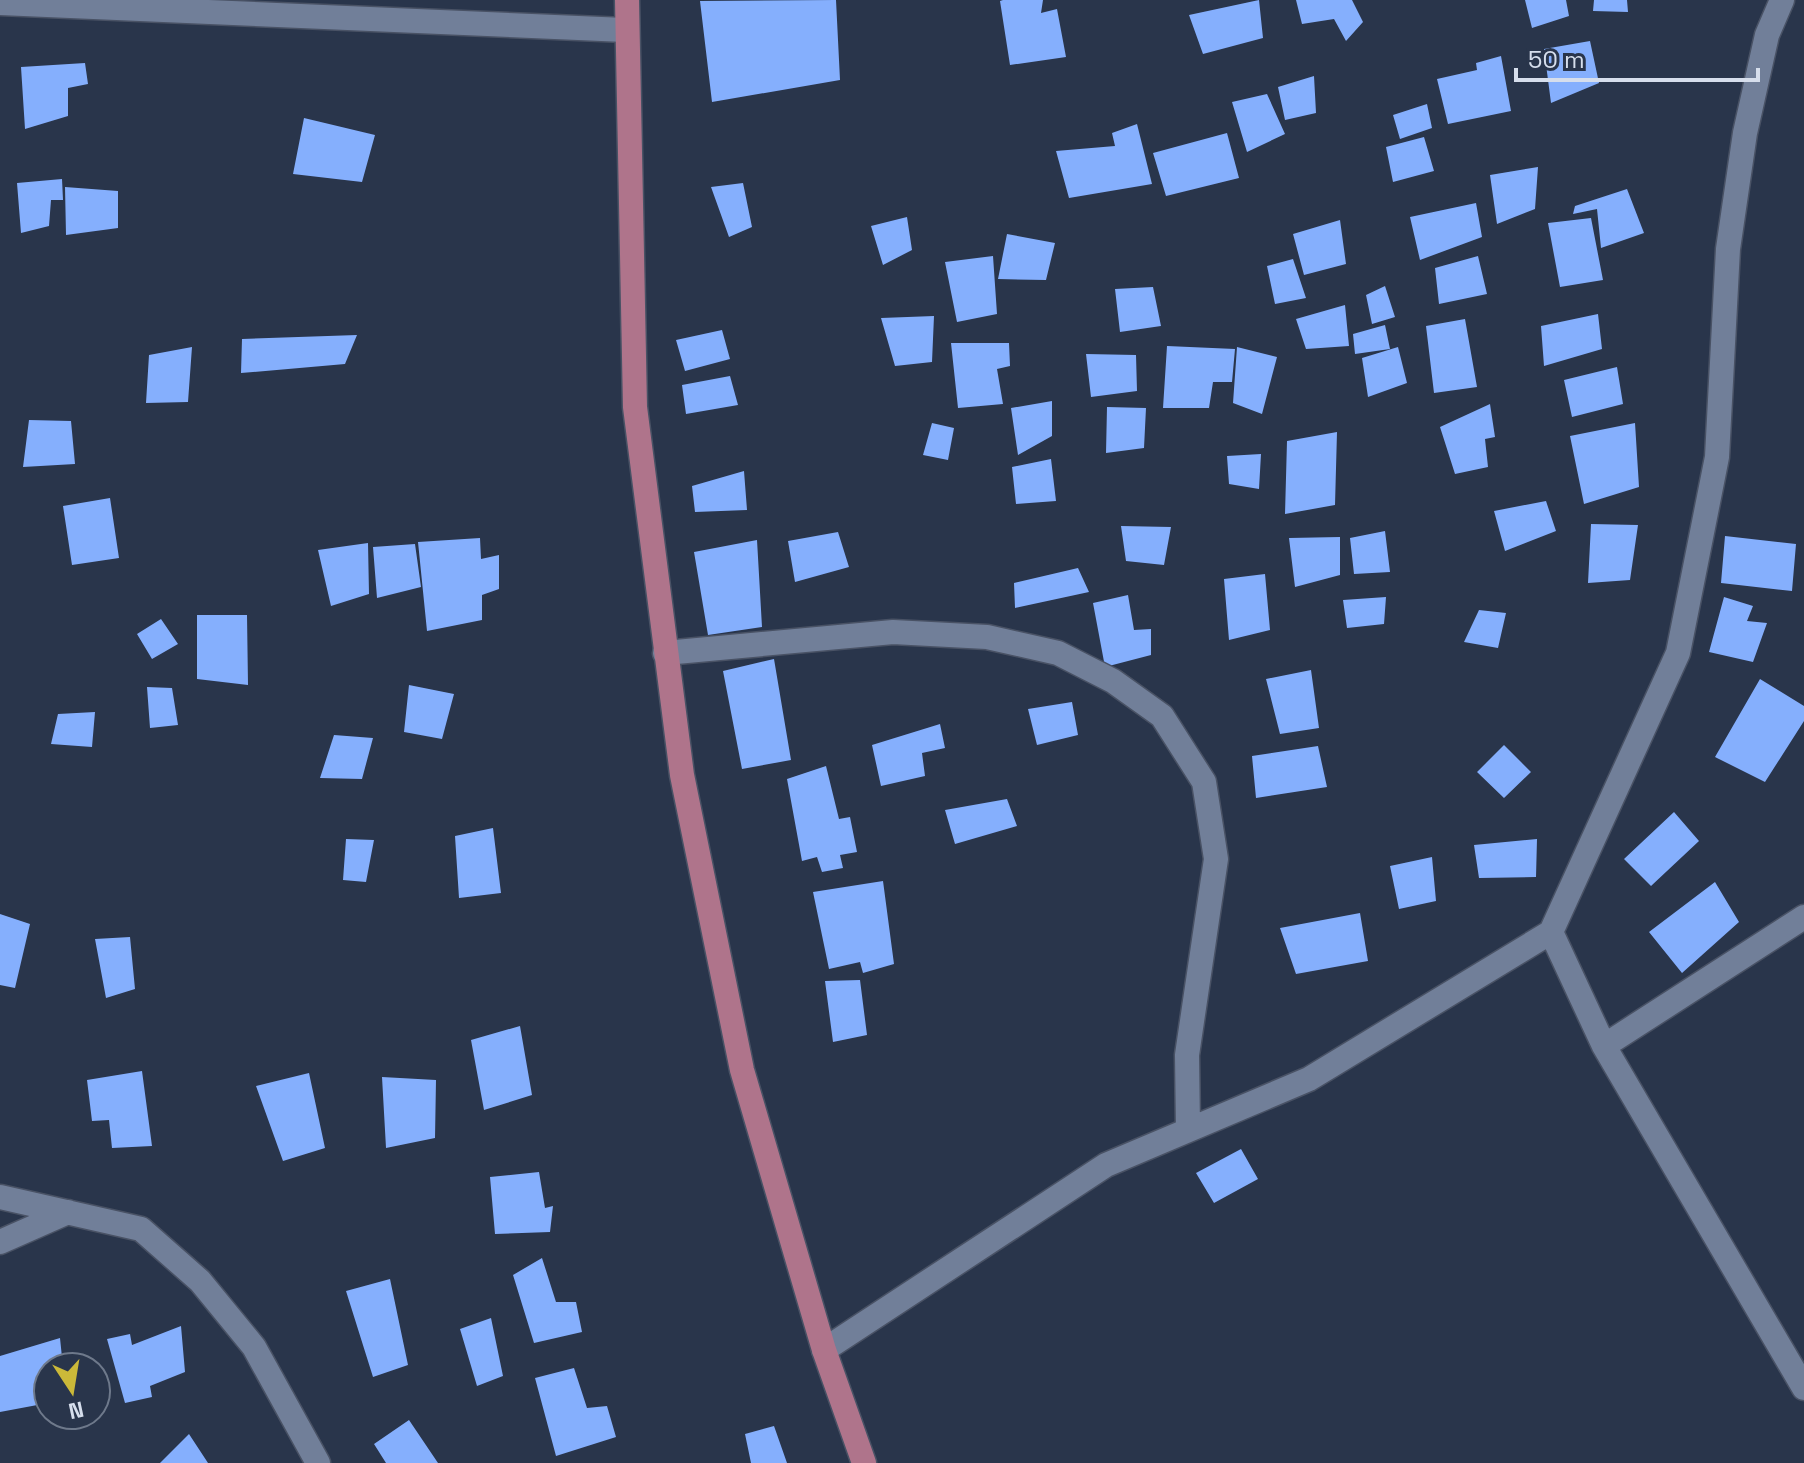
<svg xmlns="http://www.w3.org/2000/svg" width="1804" height="1463" viewBox="0 0 1804 1463" font-family="'Space Grotesk',sans-serif">
<rect width="100%" height="100%" fill="#29354b"/>
<path fill="#85affd" d="M836 0 840 80 712 102 700 1Z
M1003 0H1043L1041 13 1057 9 1066 57 1010 65 1000 1Z
M1259 0 1263 38 1203 54 1189 15Z
M1296 0H1352L1363 22 1346 41 1334 19 1302 24Z
M1525 0H1566L1569 16 1532 28Z
M1594 0H1627L1628 12 1593 11Z
M1590 41 1599 83 1551 103 1544 49Z
M1501 56 1511 111 1448 124 1437 79 1477 70 1476 63Z
M85 63 88 84 68 88V116L25 129 21 67Z
M1314 76 1316 113 1285 120 1278 87Z
M1267 94 1285 134 1247 152 1232 102Z
M1427 104 1432 128 1400 139 1393 115Z
M304 118 375 135 362 182 293 174Z
M1137 124 1152 184 1069 198 1056 151 1115 146 1112 133Z
M1227 133 1239 178 1166 196 1153 153Z
M1424 137 1434 171 1393 182 1386 147Z
M1538 167 1535 209 1497 224 1490 175Z
M62 179 63 200H51L49 226 21 233 17 183Z
M743 183 752 227 729 237 711 187Z
M65 187 118 191V228L66 235Z
M1627 189 1644 233 1601 248 1597 209 1573 214 1575 206Z
M1476 203 1482 237 1420 260 1410 217Z
M907 217 912 250 883 265 871 226Z
M1591 218 1603 280 1560 287 1548 223Z
M1340 220 1346 264 1304 275 1293 234Z
M1007 234 1055 243 1046 280 998 279Z
M993 256 997 314 957 322 945 262Z
M1478 256 1487 294 1439 304 1435 268Z
M1293 259 1306 298 1275 304 1267 266Z
M1385 286 1395 317 1372 324 1366 295Z
M1153 287 1161 326 1120 332 1115 289Z
M1345 305 1349 346 1306 349 1296 319Z
M1598 314 1602 349 1544 366 1541 326Z
M934 316 932 362 895 366 881 318Z
M1465 319 1477 387 1434 393 1426 326Z
M1385 325 1390 349 1355 354 1353 334Z
M722 330 730 359 685 371 676 340Z
M357 335 345 364 241 373 242 339Z
M951 343H1009L1010 366 997 369 1003 404 958 408Z
M1167 346 1235 349 1232 382H1213L1209 408H1163Z
M192 347 188 402 146 403 149 355Z
M1237 347 1277 357 1262 414 1233 403Z
M1398 347 1407 383 1368 397 1362 358Z
M1086 354 1136 355 1137 391 1091 397Z
M1617 367 1623 404 1572 417 1564 380Z
M730 376 738 405 686 414 682 385Z
M1052 401V436L1018 455 1011 408Z
M1490 404 1495 437 1485 439 1488 467 1455 474 1440 427Z
M1107 407 1146 408 1144 448 1106 453Z
M29 420 71 421 75 464 23 467Z
M932 423 954 428 948 460 923 455Z
M1635 423 1639 487 1584 504 1570 436Z
M1337 432 1335 505 1285 514 1287 441Z
M1261 454 1259 489 1229 484 1227 456Z
M1051 459 1056 501 1016 504 1012 467Z
M744 471 747 510 695 512 692 486Z
M110 498 119 558 72 565 63 506Z
M1546 501 1556 531 1505 551 1494 511Z
M1591 524 1638 525 1630 580 1588 583Z
M1121 526 1171 527 1164 565 1126 561Z
M1385 531 1390 572 1354 574 1350 538Z
M838 532 849 567 795 582 788 541Z
M1725 536 1796 544 1792 591 1721 583Z
M1340 537V575L1295 587 1289 538Z
M480 538 481 559 499 555V589L482 595V620L427 631 418 542Z
M757 540 762 627 708 635 694 552Z
M368 543 369 594 331 606 318 550Z
M415 544 421 587 377 598 373 547Z
M1078 568 1089 592 1015 608 1014 583Z
M1265 574 1270 630 1229 640 1224 579Z
M1128 595 1134 630 1151 629V655L1105 667 1093 603Z
M1386 597 1384 624 1347 628 1343 600Z
M1724 597 1753 606 1747 621 1767 623 1753 662 1709 652Z
M1479 610 1506 613 1498 648 1464 642Z
M197 615H247L248 685 197 679Z
M161 619 178 644 152 659 137 634Z
M774 659 791 760 742 769 723 671Z
M1311 670 1319 728 1280 734 1266 679Z
M1760 679 1804 706V721L1765 782 1715 757Z
M409 685 454 694 442 739 404 732Z
M147 687 172 688 178 725 150 728Z
M1072 702 1078 735 1037 745 1028 709Z
M95 712 92 747 51 744 58 714Z
M940 724 945 748 922 753 925 776 881 786 872 745Z
M334 735 373 738 362 779 320 778Z
M1504 745 1531 772 1504 798 1477 772Z
M1318 746 1327 787 1256 798 1252 756Z
M826 766 839 819 850 817 857 852 840 855 843 868 822 872 817 857 802 861 787 779Z
M1007 799 1017 826 955 844 945 810Z
M1674 812 1699 841 1651 886 1624 859Z
M493 828 501 893 459 898 455 836Z
M346 839 374 840 366 882 343 880Z
M1537 839 1536 877 1479 878 1474 845Z
M1432 857 1436 901 1399 909 1390 866Z
M883 881 894 964 863 973 860 962 829 969 813 892Z
M1715 882 1739 922 1682 973 1649 932Z
M1360 913 1368 961 1296 974 1280 928Z
M0 914 30 924 15 988 0 985Z
M130 937 135 989 106 998 95 939Z
M860 980 867 1035 833 1042 825 981Z
M520 1026 532 1095 484 1110 471 1040Z
M142 1071 152 1146 112 1148 109 1120 92 1121 87 1080Z
M309 1073 325 1148 283 1161 256 1086Z
M382 1077 436 1080 435 1138 386 1148Z
M1241 1149 1258 1179 1214 1203 1196 1173Z
M539 1172 545 1208 553 1206 550 1232 495 1234 490 1177Z
M542 1258 556 1302H576L582 1332 534 1343 513 1275Z
M390 1279 408 1365 373 1377 346 1291Z
M491 1318 503 1376 477 1386 460 1329Z
M181 1326 185 1372 150 1386 152 1397 125 1403 107 1339 130 1334 132 1345Z
M60 1338 63 1367H48V1403L0 1412V1356Z
M574 1368 587 1408 607 1406 616 1437 556 1456 535 1378Z
M409 1420 438 1463H386L374 1444Z
M774 1426 787 1463H751L745 1434Z
M189 1434 208 1463H160Z"/>
<g fill="none" stroke-linecap="round" stroke-linejoin="round">
<g stroke="#495265" stroke-width="27">
<path id="street" d="M0 3 625 30
M665 653 893 632 987 637 1058 653 1113 681 1162 716 1204 782 1216 859 1187 1055 1188 1128
M1551 932 1604 1046 1804 1388
M1604 1046 1804 917
M0 1197 141 1229 200 1281 254 1347 318 1463
M0 1242 68 1212
M824 1350 1106 1165 1309 1079 1551 932 1678 653 1717 457 1728 249 1745 133 1767 35 1782 0"/>
</g>
<g stroke="#495265" stroke-width="27">
<path id="primary" d="M627 0 635 407 682 775 742 1070 824 1350 864 1463"/>
</g>
<use href="#street" stroke="#717f99" stroke-width="24"/>
<use href="#primary" stroke="#af748b" stroke-width="24"/>
</g>
<g transform="translate(72 1391) rotate(168)"><circle r="38" fill="#29354b" stroke="#6e798b" stroke-width="2"/>
<path d="M0-6L14 30L0 20L-14 30Z" fill="#cbb939"/>
<text y="-12" font-size="22" font-weight="bold" text-anchor="middle" fill="#d6deec">N</text>
</g>
<path d="M1516 68v12h242v-12" fill="none" stroke="#d6deec" stroke-width="4"/>
<text x="1528" y="68" font-size="24" fill="#d6deec" stroke="#29354b" stroke-width="6" paint-order="stroke">50 m</text>
</svg>
